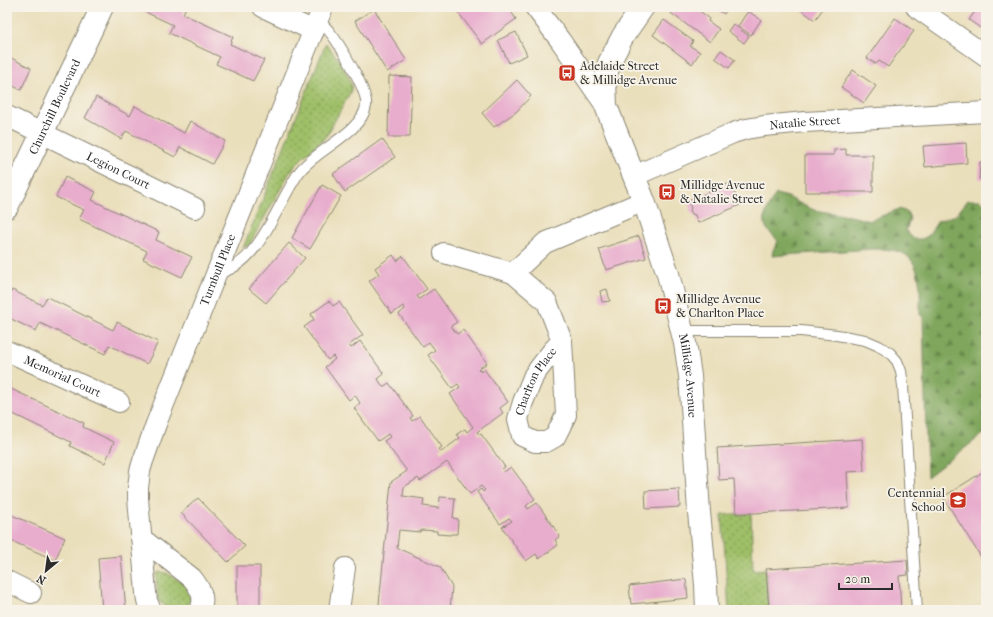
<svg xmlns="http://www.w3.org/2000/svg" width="993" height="617" viewBox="0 0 993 617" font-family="'IM FELL French Canon',serif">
<defs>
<pattern id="grass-dots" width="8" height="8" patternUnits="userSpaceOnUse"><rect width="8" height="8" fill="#9fbf68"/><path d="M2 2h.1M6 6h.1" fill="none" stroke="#829b56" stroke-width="1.8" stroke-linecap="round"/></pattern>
<pattern id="forest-firs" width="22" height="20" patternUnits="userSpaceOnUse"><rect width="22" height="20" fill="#7fa65c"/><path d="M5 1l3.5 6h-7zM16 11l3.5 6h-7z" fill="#68874c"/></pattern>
</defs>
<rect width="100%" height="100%" fill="#f7f3e8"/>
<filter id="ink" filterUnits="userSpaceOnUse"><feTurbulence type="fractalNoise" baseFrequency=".025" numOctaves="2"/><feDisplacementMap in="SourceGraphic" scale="8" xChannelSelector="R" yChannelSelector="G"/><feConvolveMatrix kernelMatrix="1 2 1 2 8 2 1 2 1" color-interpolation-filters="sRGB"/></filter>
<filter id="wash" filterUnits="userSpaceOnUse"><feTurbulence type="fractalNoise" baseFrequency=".012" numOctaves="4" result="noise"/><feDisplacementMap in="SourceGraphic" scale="16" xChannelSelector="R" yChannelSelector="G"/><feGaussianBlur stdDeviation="0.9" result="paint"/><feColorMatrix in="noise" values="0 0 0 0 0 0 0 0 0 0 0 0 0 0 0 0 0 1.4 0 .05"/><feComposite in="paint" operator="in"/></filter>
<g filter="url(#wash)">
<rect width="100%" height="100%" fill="#eadfbb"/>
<path fill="url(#grass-dots)" stroke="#65754a" d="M326 43C333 52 349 73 351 84 352 87 351 90 350 93L326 137 301 159 290 172 252 240 249 245 243 248Z
M751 513 753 570 766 569 769 610H729L722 515Z
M160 572C167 572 172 576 178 580 180 581 183 583 186 585 194 592 192 604 184 610H169L160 602 158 598 156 577 158 573Z"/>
<path fill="url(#forest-firs)" stroke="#556844" d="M776 194 788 197 803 205 814 210 855 217 869 221 899 209 907 212 910 218 906 231 914 239H922L928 236 938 221 956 215 968 200H980L986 204V432L927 477 923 315H920C920 297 923 267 906 255 897 249 883 249 872 249L772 256 773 250 778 241C774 237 770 233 767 229 760 218 770 203 776 194Z"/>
<g id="blocks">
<path fill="#e8adcd" d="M142 7H186L183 14 233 37 230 44 264 60 253 81 216 64 220 57 169 33 173 25 141 10Z
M454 7H508L516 19 482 44Z
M671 7H694L709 18 708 21 719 29 710 42 668 11Z
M713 7H729L724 14Z
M797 7H824L815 20Z
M978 7H986V32L969 20Z
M374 9 406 60 387 72 355 21Z
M748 11 761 20 751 35 738 26Z
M895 18 914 31 888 67 879 61 876 64 867 58Z
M664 20 693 41 690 46 700 52 692 64 653 35Z
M733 24 749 36 744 43 728 31Z
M516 32 527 55 509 63 498 40Z
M721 50 735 60 729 68 715 58Z
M7 56 31 68 21 90 7 83Z
M853 70 876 86 864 103 841 87Z
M389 76 412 77 410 137H388Z
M517 80 531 96 516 112 494 127 482 113Z
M96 97 130 116 135 106 184 133 190 121 225 141 212 164 180 147 175 157 126 131 121 139 85 118Z
M382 139 395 157 345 192 333 174Z
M966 143 967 163 925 167 923 146Z
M846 149V155H873V192H805V155H834V150Z
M980 162H986V179H979Z
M65 177 96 192 92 200 159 232 156 240 192 257 182 277 143 259 147 251 79 219 84 210 56 197Z
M730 183 740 205 698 223 695 215 692 214 690 210 691 208 688 201Z
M322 185 341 196 310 249 292 238Z
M639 236 646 258 606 270 599 249Z
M289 243 305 258 266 303 249 289Z
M393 255 397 261 403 256 427 289 417 296 419 299 434 289 457 322 451 326 457 334 463 330 487 363 478 369 481 372 484 369 508 402 500 408 503 413 477 432 480 435 481 434 505 467 502 469 504 472 511 467 535 499 526 506 528 509 537 503 560 536 555 540 558 545 539 559 536 554 526 561 502 527 512 521 509 518 500 524 477 492 481 489 483 492 485 490 481 486 470 494 447 462 420 481 418 478 404 487 403 496 424 499 423 506 439 508 440 497 455 498 453 518 458 519 457 534H451L450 535 437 534V531L421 530 420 532 399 530 397 548 440 567 452 587 450 610H382L379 604 391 482 407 471 384 441 390 437 388 434 378 441 354 408 360 403 355 395 349 400 325 367 335 359 333 356 328 360 304 327 314 320 311 314 329 301 333 306 339 302 363 335 349 345 351 348 360 341 384 374 378 379 383 387 389 383 413 416 410 418 412 421 420 416 442 447 439 449 441 452 460 438 457 434 465 429 467 432 473 427 450 394 460 387 458 384 452 388 428 355 435 350 429 342 423 347 399 314 405 309 403 306 392 314 369 281 379 274 375 268Z
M607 289 610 301 602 302 600 291Z
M12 290 42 305 47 297 113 330 117 322 158 342 147 364 109 345 105 354 40 323 36 331 7 317V300Z
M7 381 11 383 9 388 84 423 83 427 114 442 105 463 70 446 71 442 7 411Z
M862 439 864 471 847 472 849 508 736 514 734 479 719 480 717 448Z
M986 470V565L943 497Z
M679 489 680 507 646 509 645 491Z
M198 498 245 546 228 562 181 513Z
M7 513 65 538 55 560 7 539Z
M121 556 126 610H102L98 558Z
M907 560 908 575 899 576 901 610H769L766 569Z
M237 566H260V610H237Z
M686 579 688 598 631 604 629 586Z"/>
</g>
</g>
<g filter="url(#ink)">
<use href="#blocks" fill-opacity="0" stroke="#8a8573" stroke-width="1"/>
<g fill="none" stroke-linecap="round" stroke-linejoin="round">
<g stroke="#8a8573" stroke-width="12">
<path id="lane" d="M216 274C261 265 276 204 300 171 316 150 362 132 366 106 369 92 339 43 329 31 326 27 322 24 318 20
M682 331H801L837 335 865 340 879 346 890 353 897 361 901 371 903 386 917 610"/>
</g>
<g stroke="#8a8573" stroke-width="22">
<g id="street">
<path d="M263 7 314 31"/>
<path d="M535 7 560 40 606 106"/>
<path d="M916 7 986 56"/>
<path id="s1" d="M7 116 195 208"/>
<path id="s2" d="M634 176 733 133 746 129 764 126 805 122 986 112"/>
<path id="s3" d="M444 253 513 273 547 302 562 341 566 415 555 437 546 442H535L522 436 518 419 523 402 534 375 553 350 562 341"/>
<path d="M513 273 545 243 644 201"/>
<path id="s4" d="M7 351 119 402"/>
<path d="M141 538 192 578C200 588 206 598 200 610"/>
<path d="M7 581 31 593"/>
<path id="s5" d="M151 610 147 601 146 593 138 498V488L140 471 143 461 156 424 323 7"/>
<path d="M339 610 345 568"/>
</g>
</g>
<g stroke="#8a8573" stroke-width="24">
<g id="secondary">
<path id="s6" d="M643 7 623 36 609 63 605 81 606 106 623 149 644 201 668 274 685 343 690 376 699 512 706 585 707 610"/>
<path id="s7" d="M7 207 102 7"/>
</g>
</g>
<use href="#lane" stroke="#fff" stroke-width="10"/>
<use href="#street" stroke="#fff" stroke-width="20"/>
<use href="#secondary" stroke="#fff" stroke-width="22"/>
</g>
</g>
<defs>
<g id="bus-square" transform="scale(0.9)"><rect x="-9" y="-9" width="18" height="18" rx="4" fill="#c8321e" stroke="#f7f3e8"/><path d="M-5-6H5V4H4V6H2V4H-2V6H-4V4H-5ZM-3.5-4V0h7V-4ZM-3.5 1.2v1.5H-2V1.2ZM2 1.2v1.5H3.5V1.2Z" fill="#fff"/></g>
<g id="school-square" transform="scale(0.9)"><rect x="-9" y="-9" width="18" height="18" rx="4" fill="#c8321e" stroke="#f7f3e8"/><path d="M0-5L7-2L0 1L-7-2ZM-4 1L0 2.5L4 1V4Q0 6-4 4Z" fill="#fff"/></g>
</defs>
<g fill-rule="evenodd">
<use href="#bus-square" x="567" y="73"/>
<use href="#bus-square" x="667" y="192"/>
<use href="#bus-square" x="663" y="306"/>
<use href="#school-square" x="958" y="500"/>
</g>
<g text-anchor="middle" stroke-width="3.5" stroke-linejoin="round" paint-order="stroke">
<g font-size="12" fill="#2b2b2b" stroke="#f7f3e8" text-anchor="start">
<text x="580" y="70">Adelaide Street<tspan x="580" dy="14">&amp; Millidge Avenue</tspan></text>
<text x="680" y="189">Millidge Avenue<tspan x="680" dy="14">&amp; Natalie Street</tspan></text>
<text x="676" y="303">Millidge Avenue<tspan x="676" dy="14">&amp; Charlton Place</tspan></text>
<text x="945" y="497" text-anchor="end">Centennial<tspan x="945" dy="14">School</tspan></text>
</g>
<g font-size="12" fill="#2b2b2b" stroke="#f7f3e8">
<text dy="4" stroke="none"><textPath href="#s7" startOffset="111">Churchill Boulevard</textPath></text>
<text dy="4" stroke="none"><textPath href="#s2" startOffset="181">Natalie Street</textPath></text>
<text dy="4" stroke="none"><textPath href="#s1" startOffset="124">Legion Court</textPath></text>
<text dy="4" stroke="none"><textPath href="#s5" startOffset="356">Turnbull Place</textPath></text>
<text dy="4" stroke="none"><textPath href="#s6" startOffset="392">Millidge Avenue</textPath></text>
<text dy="4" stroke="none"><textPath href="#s4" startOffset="61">Memorial Court</textPath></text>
<text dy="4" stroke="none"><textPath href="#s3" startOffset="352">Charlton Place</textPath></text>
</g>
</g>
<rect width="993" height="617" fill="none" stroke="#f7f3e8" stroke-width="24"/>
<g transform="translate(46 571) rotate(209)" stroke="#f7f3e8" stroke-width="3" paint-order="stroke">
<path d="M0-3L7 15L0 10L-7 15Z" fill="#2b2b2b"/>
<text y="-6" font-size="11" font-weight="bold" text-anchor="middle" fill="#2b2b2b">N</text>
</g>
<path d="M839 583v6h53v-6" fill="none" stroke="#2b2b2b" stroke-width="2"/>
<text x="845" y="583" font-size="12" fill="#2b2b2b" stroke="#f7f3e8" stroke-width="3" paint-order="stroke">20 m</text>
</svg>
